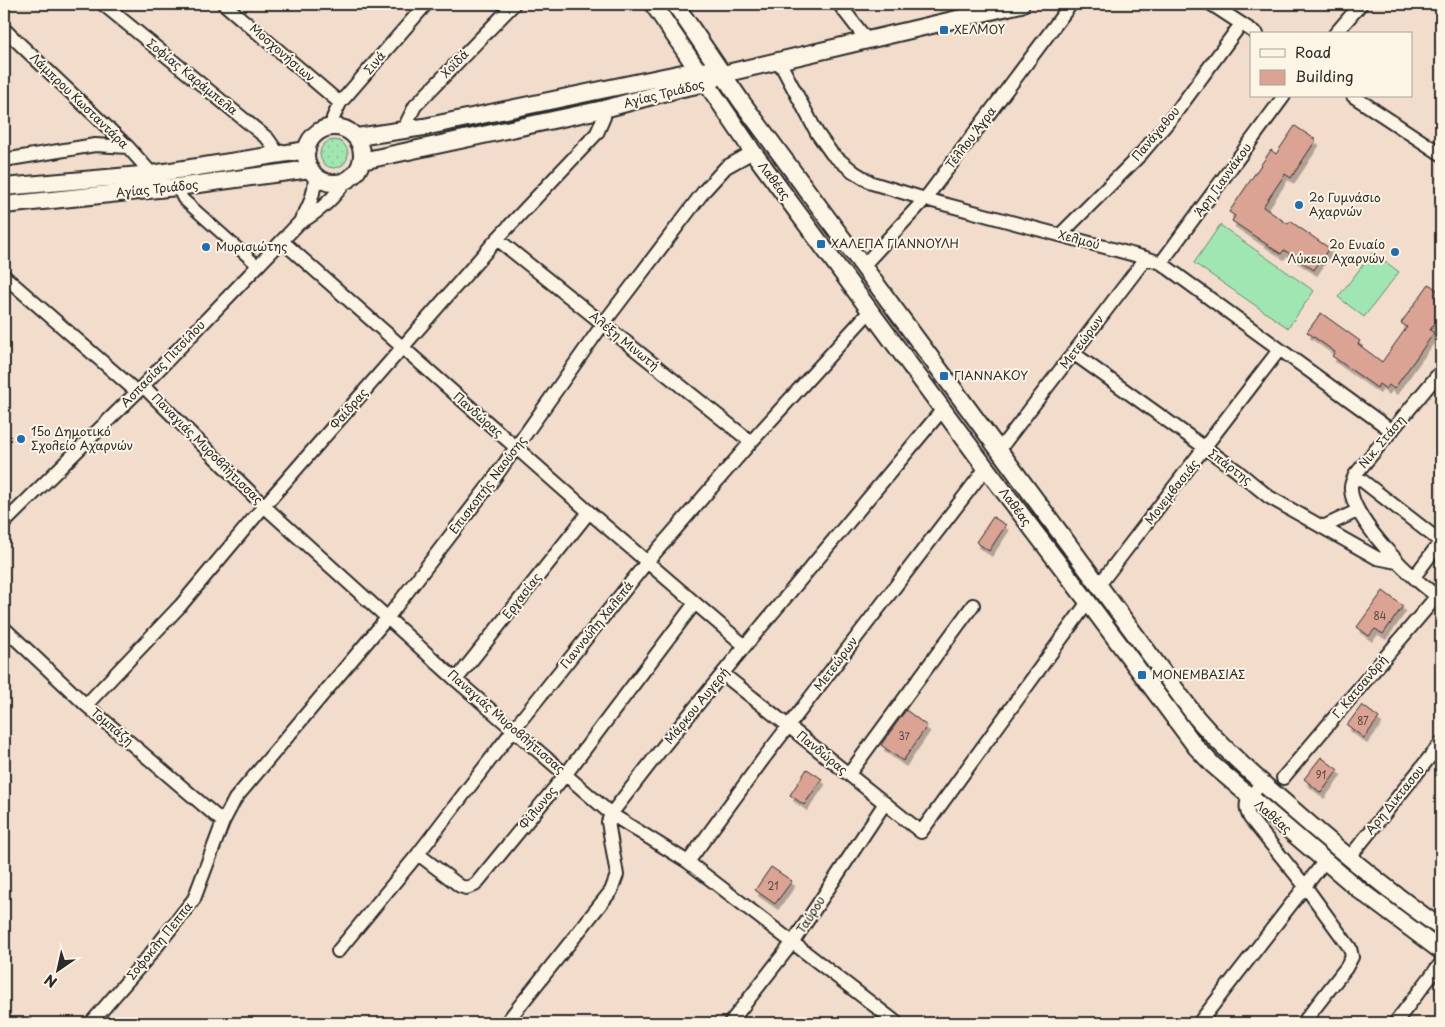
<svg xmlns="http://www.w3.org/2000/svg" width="1445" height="1027" viewBox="0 0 1445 1027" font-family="'Playpen Sans',sans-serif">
<defs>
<pattern id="grass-dots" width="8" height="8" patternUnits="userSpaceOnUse" patternTransform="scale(1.25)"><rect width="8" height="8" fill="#a0e6b2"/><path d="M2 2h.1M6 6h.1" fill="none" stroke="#8ac599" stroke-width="1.8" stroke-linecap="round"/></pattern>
<filter id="shadow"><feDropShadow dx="3" dy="5.5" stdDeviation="0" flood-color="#0004"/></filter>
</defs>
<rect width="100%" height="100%" fill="#f2dccc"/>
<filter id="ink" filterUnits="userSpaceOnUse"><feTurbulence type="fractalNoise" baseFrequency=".02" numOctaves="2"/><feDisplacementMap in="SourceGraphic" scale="10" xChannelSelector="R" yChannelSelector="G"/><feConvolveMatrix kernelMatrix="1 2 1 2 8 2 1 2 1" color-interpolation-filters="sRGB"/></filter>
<g filter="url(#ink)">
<path fill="url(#grass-dots)" stroke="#66886e" d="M320 154a14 14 0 1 1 28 0a14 14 0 1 1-28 0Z"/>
<path fill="#a0e6b2" stroke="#66886e" d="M1220 225 1314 291 1288 328 1194 263Z
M1373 252 1399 272 1364 317 1338 297Z"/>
<path fill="#daa393" stroke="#2b2b2b" filter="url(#shadow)" d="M1295 126 1316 140 1291 178 1285 174 1263 207 1288 224 1290 221 1329 248 1314 270 1284 250 1281 254 1232 221 1235 216 1229 212 1271 150 1276 154Z
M1429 284 1441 293V314L1430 330 1434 333 1394 389 1389 385 1386 389 1379 384 1377 388 1332 356 1335 352 1307 332 1321 313 1360 341 1358 344 1382 362 1407 327 1401 323Z
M993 517 1006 525 989 551 976 542Z
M1383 591 1403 606 1383 634 1375 629 1369 636 1357 627Z
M1362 705 1379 718 1364 738 1347 725Z
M906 710 927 726 903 761 881 745Z
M1321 757 1338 770 1321 793 1304 779Z
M807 769 822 779 804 805 790 795Z
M771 867 792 881 775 904 755 890Z"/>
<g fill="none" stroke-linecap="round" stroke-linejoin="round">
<g stroke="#2b2b2b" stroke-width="14">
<path id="pedestrian" d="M177 187 183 199 258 266"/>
</g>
<g stroke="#2b2b2b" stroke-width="16">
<path id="minor" d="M103 4 268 139 275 149 276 154
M224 4 340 103
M839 4 866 39
M1211 4 1257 34
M4 29 128 147 152 174
M1335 34 1361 4
M779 61 817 133 832 154 854 172 872 183 925 199 1146 258 1161 263 1392 431
M1353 96 1441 154
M333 127V118L340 103 426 4
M407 130V122L415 106 514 4
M4 160 95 145 128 147
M301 222C320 211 334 199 346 180
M1060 235 1141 154 1174 115 1241 24
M497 239 751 442
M282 241 589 512 745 646
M1161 263 1284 96
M863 266 925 199 1071 4
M4 276 137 392
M1073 353 1236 470 1269 497 1377 558 1397 562
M143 386 264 506 456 680 611 814 688 862 897 1023
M999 450 1146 258
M1355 475C1353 480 1350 485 1351 490 1353 520 1415 584 1441 598
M4 523 137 392 299 223C309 208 315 194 315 175
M1323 527 1357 511
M1441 542 1355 475 1441 371
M1414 577 1441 541
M1099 585 1279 350
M4 628 86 705 223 822
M723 674 921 832 1088 602
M456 680 589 512
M86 705 181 605 264 506 497 239 597 133 604 117V109
M849 774 973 605
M1283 778 1437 596
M1262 783C1251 796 1241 801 1250 818L1305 886 1350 948 1352 957 1346 968 1303 1023
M418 854 460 886 466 888 475 885 566 774 695 603
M1349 858 1441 743
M688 862 764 758 986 468
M338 951 418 854 513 730 647 562 751 442 870 311
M91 1023 149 956 194 899 223 822 235 799 388 617 493 480 603 324 704 191 726 167 753 152
M506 1023 611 891 617 875 608 822 611 814 663 747 745 646 943 409
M730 1023 793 942 885 803
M1199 1023 1324 862
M1395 1023 1441 963"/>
</g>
<g stroke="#2b2b2b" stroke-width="20">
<path id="tertiary" d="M653 4 753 152 986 468 1088 602 1196 747 1213 765 1358 889 1441 951
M675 4 741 101 1196 717C1227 753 1262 783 1298 814 1344 854 1391 893 1441 928
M306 155a28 28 0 1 1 56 0a28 28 0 1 1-56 0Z
M357 137 424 127 697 70 706 71
M362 161 604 109 678 89 707 83 723 74 1021 4
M4 187 152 174 307 150
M4 205 177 187 310 169"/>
</g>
<use href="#pedestrian" stroke="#fcf5e5" stroke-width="10"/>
<use href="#minor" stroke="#fcf5e5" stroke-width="12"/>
<use href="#tertiary" stroke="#fcf5e5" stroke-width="16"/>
</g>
</g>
<g fill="#1f6fb2" stroke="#fcf5e5" stroke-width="2">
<rect x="939" y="25" width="10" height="10" rx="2.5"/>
<circle cx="1299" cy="205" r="5"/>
<rect x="816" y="239" width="10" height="10" rx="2.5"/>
<circle cx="206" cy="247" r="5"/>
<circle cx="1395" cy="252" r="5"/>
<rect x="939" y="371" width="10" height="10" rx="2.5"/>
<circle cx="21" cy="439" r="5"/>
<rect x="1137" y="670" width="10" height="10" rx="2.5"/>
</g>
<g text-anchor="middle" stroke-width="4" stroke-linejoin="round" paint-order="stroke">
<g font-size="10" fill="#574945">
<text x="1380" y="620">84</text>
<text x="1363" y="725">87</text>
<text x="904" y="740">37</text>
<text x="1321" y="779">91</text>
<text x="773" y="890">21</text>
</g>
<g font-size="12" fill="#2b2b2b" stroke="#fcf5e5" text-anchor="start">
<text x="954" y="34">ΧΕΛΜΟΥ</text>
<text x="1309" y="202">2ο Γυμνάσιο<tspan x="1309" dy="14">Αχαρνών</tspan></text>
<text x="831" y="248">ΧΑΛΕΠΑ ΓΙΑΝΝΟΥΛΗ</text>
<text x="1385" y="249" text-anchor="end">2ο Ενιαίο<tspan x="1385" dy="14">Λύκειο Αχαρνών</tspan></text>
<text x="216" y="251">Μυρισιώτης</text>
<text x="954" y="380">ΓΙΑΝΝΑΚΟΥ</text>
<text x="31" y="436">15ο Δημοτικό<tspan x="31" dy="14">Σχολείο Αχαρνών</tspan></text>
<text x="1152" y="679">ΜΟΝΕΜΒΑΣΙΑΣ</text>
</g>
<g font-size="12" fill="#2b2b2b" stroke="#fcf5e5">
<text transform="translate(282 53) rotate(41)" y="4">Μοσχονήσιων</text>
<text transform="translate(375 63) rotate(-49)" y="4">Σινά</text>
<text transform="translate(455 64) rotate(-46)" y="4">Χοϊδά</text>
<text transform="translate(192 77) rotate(39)" y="4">Σοφίας Καράμπελα</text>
<text transform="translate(664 94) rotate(-14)" y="4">Αγίας Τριάδος</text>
<text transform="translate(79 101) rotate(44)" y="4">Λάμπρου Κωσταντάρα</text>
<text transform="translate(1156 134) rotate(-50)" y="4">Πανάγαθου</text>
<text transform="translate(971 138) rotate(-53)" y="4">Τέλλου Άγρα</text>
<text transform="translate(1223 180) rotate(-54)" y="4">Άρη Γιαννάκου</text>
<text transform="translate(774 181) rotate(53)" y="4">Λαθέας</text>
<text transform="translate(157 189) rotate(-6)" y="4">Αγίας Τριάδος</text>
<text transform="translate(1079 240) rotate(15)" y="4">Χελμού</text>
<text transform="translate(624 341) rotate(39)" y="4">Αλέξη Μινωτή</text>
<text transform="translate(1082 342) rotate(-53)" y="4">Μετεώρων</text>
<text transform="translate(163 364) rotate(-46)" y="4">Ασπασίας Πιτσίλου</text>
<text transform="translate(349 409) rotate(-49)" y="4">Φαίδρας</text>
<text transform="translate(478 415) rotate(41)" y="4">Πανδώρας</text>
<text transform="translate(1382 442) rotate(-50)" y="4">Νικ. Στάση</text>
<text transform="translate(207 449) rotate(45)" y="4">Παναγιάς Μυροβλήτισσας</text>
<text transform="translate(1230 467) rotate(36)" y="4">Σπάρτης</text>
<text transform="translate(488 485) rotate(-53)" y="4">Επισκοπής Ναούσης</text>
<text transform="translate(1172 492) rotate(-52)" y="4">Μονεμβασιάς</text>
<text transform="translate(1015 507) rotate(53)" y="4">Λαθέας</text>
<text transform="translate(522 596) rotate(-52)" y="4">Εργασίας</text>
<text transform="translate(597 625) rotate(-51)" y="4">Γιαννούλη Χαλεπά</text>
<text transform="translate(836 664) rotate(-53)" y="4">Μετεώρων</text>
<text transform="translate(1360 687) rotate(-50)" y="4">Γ. Κατσανδρή</text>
<text transform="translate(697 706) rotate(-51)" y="4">Μάρκου Αυγερή</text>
<text transform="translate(506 722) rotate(41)" y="4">Παναγιάς Μυροβλήτισσας</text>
<text transform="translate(112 727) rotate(40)" y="4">Τομπάζη</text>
<text transform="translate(822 753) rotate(39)" y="4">Πανδώρας</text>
<text transform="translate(1395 800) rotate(-51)" y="4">Αρη Δικτασου</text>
<text transform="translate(538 808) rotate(-51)" y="4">Φίλωνος</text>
<text transform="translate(1273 817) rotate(41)" y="4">Λαθέας</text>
<text transform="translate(811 915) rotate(-57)" y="4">Ταύρου</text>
<text transform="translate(160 941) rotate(-51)" y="4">Σοφοκλη Πεππα</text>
</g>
</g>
<rect width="1445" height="1027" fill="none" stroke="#fcf5e5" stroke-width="20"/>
<rect x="10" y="10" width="1425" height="1007" fill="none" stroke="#2b2b2b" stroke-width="2" filter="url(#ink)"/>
<rect x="1250" y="32" width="162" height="65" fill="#fcf5e5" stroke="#a8a49b"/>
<rect x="1260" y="49" width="25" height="8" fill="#fcf5e5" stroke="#a8a49b"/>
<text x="1295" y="58" font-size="15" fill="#2b2b2b">Road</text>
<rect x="1260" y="70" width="25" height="15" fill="#daa393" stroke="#a8a49b"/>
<text x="1295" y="82" font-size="15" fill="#2b2b2b">Building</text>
<g transform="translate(58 970) rotate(214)" stroke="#fcf5e5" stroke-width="4" paint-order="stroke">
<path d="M0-4L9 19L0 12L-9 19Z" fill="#2b2b2b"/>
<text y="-8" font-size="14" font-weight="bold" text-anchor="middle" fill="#2b2b2b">N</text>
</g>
</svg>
